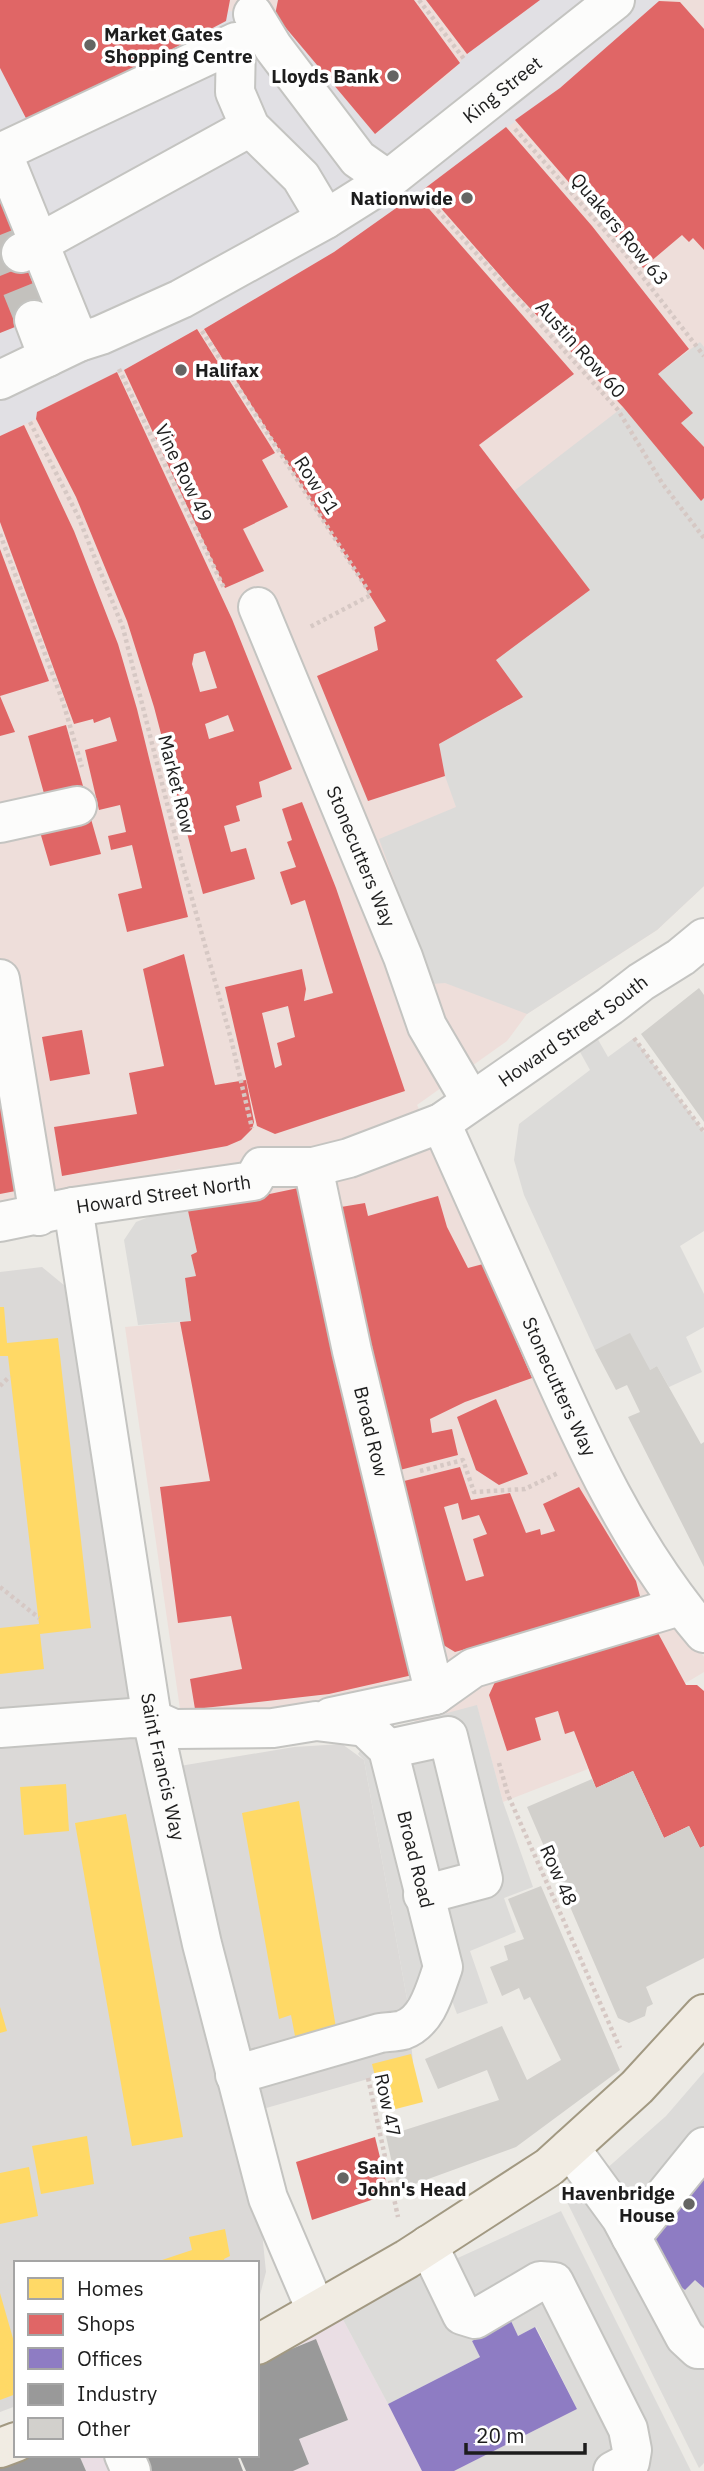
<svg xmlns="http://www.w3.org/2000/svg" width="704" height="2471" viewBox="0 0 704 2471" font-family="'IBM Plex Sans',sans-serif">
<rect width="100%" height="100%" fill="#eceae5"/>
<path fill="#dbd9d7" d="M42 1267 76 1295 144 1772 294 1747 342 1744 364 1760 407 1999 413 2063 375 2077 228 2119 262 2232 266 2272 257 2306V2263H16V2406L0 2412V1272Z"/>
<path fill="#eededa" d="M0 0H704V886L657 930 527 1014 507 1041 417 1105 653 1585 704 1657V1672L646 1707 574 1731 588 1769 503 1802 477 1706 415 1722 407 1688 361 1701 182 1723 125 1327 190 1321 185 1278 191 1255 197 1252 180 1169 0 1209Z"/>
<path fill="#eadee4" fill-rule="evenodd" d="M339 2312 388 2404 422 2471H293L308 2464 257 2357ZM316 2339 348 2420 300 2439 268 2358Z
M79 2455H143L150 2471H86Z"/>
<path fill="#dcdbd9" d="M700 342 704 347V447L681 423 692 413 658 374Z
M623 407 701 500 704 498V886L657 930 527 1014 445 983 432 984 379 839 456 807 445 776 439 744 522 698 496 660 590 590 514 491Z
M588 1022 608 1057 634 1038 704 1132V1231L680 1246 704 1294V1327L686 1337 702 1372 669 1387 657 1366 650 1370 595 1350 524 1195 514 1160 519 1124 590 1070 570 1034Z
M188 1211 197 1252 191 1255 196 1276 185 1279 191 1321 138 1325 124 1240 136 1222 154 1215Z
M477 1705 503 1802 533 1887 504 1898 516 1932 470 1951 488 2003 457 2014 448 1990 407 1999 364 1760 358 1754 372 1733Z
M704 2072V2463L699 2468 566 2200 596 2178 666 2116Z
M561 2211 691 2471H454L577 2409 536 2327 518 2336 510 2321 472 2341 480 2357 388 2404 339 2312Z"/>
<path fill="#e1e0e4" d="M540 0H661L560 88 432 184 334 252 204 329H197L124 370 70 395 37 412 36 419 0 436V261L21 252 0 197V68L29 123 225 22 228 11 275 15 375 134 449 74 467 54Z"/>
<path fill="#ffd966" d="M0 1307H4L7 1343 58 1338 91 1628 40 1634 44 1669 0 1674V1628L39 1624 8 1356H0Z
M66 1784 69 1831 24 1835 20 1787Z
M299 1801 336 2028 295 2036 291 2015 279 2019 242 1813Z
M126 1814 183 2137 132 2146 75 1823Z
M0 2007 7 2031 0 2033Z
M411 2054 423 2102 384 2112 372 2064Z
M87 2136 94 2184 41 2194 32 2146Z
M29 2167 38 2216 0 2224V2173Z
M225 2229 230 2256 224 2259 225 2263H153L192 2250 189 2237Z
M0 2293 16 2349V2394L0 2400Z"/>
<path fill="#e06666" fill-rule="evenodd" d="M0 0H230L226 21 29 124 0 68Z
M278 0H414L460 63 375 134 275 15Z
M426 0H540L467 54Z
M659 1 680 2 704 29V250L693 238 689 242 682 235 643 268 515 120 560 88Z
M506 127 592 226 689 349 658 374 693 413 681 423 704 447V498L701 501 623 407 512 289 424 189Z
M416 194 574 374 479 445 590 590 496 660 523 697 439 744 445 776 368 801 317 676 378 650 374 627 386 621 204 329 334 252Z
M0 198 45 315 0 333Z
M197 329 275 453 262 460 288 507 243 529 264 571 225 588 124 370Z
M117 372 232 619 292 769 259 782 262 797 236 806 240 821 224 826 231 852 246 848 255 879 203 894 154 707 127 621 76 497 36 419 37 412ZM205 651 217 688 200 692 192 664 194 654ZM228 715 234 731 209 739 205 724Z
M24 425 74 531 118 644 137 709 188 917 127 932 118 894 142 888 132 845 111 850 108 836 126 832 120 805 99 810 85 750 117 741 110 717 94 723 93 719 74 724 0 522V436Z
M0 549 49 681 0 696 15 732 0 736Z
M66 725 83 786 45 797 28 736Z
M302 802 336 888 405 1091 275 1134 257 1126 225 987 302 969 306 989 304 1001 333 993 305 900 291 905 280 872 296 867 287 842 292 840 282 809ZM288 1006 295 1037 277 1043 282 1065 275 1068 262 1013Z
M91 819 101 854 50 866 40 832Z
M184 954 215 1085 246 1080 254 1122 252 1129 241 1140 227 1146 62 1176 54 1127 137 1114 129 1073 164 1066 143 969Z
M82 1030 90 1074 50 1081 42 1037Z
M0 1068 26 1189 0 1194Z
M303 1187 417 1674 329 1694 195 1709 190 1679 242 1669 231 1616 178 1623 160 1487 210 1481 180 1322 191 1321 185 1278 196 1276 191 1255 197 1252 188 1211Z
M438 1196 447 1227 468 1268 483 1264 532 1378 465 1402 430 1419 432 1433 452 1429 458 1455 396 1471 335 1208 365 1203 368 1216Z
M496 1399 528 1474 499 1485 476 1470 457 1417Z
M460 1467 471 1500 510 1493 526 1533 540 1529 541 1535 555 1531 543 1504 579 1487 636 1581 641 1600 455 1652 440 1643 400 1482ZM458 1503 462 1520 479 1515 487 1534 473 1539 484 1576 466 1581 444 1507Z
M652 1622 686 1685H697L704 1691V1846L700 1848 689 1826 664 1838 633 1771 596 1788 574 1731 565 1734 558 1711 535 1718 541 1740 507 1751 489 1695 495 1682 581 1651Z
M375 2137 389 2194 312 2220 296 2162Z"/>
<path fill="#8e7cc3" d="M704 2169V2288L695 2280 685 2290 646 2258 645 2240Z
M511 2321 518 2336 535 2327 577 2409 454 2471H422L388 2404 480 2357 472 2341Z"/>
<path fill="#999" d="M316 2339 348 2420 299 2439 309 2464 293 2471H246L239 2455H257V2363Z
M24 2455H79L86 2471H0V2465Z
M143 2455H237L243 2471H150Z"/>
<path fill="#d2d0cc" d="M699 988 704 995V1122L641 1034Z
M630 1333 650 1370 657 1366 701 1444 704 1442V1567L628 1417 640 1412 627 1385 616 1390 595 1350Z
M633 1771 664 1838 689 1826 700 1848 704 1846V1958L646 1987 653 2004 647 2007 645 2016 629 2023 618 2018 527 1807 592 1779 596 1788Z
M541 1886 620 2070 516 2147 398 2190 386 2136 499 2100 487 2070 438 2089 425 2059 502 2026 527 2080 561 2060 530 1997 524 2000 519 1988 502 1996 490 1967 508 1960 504 1946 524 1939 508 1899Z"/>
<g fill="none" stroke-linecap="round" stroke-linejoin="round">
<path stroke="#c3c1bd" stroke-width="38" stroke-dasharray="38 19" stroke-linecap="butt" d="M0 235 34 320"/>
<g stroke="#c4c4c1" stroke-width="42">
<g id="minor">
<path d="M253 14 273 47 358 159 388 180"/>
<path d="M2 152 79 342"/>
<path d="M0 153 236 42 235 92 250 127 301 177 326 219"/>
<path d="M21 253 250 127"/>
<path d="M34 320 48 357"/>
<path id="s1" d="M0 380 79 342 101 335 181 299 326 219 388 180 615 0"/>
<path id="s2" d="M258 607 403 957 427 1026 471 1101"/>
<path d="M0 823 77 806"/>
<path d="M0 979 39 1216"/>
<path id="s3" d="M441 1123C473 1196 506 1269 539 1342 584 1444 631 1548 704 1633"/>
<path id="s4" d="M313 1167 352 1351 435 1695"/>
<path id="s5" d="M73 1207 152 1719 202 1944 268 2198 316 2310"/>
<path id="s6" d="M0 1222 73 1207 253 1181 261 1167H313L349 1158 441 1123 610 1006 641 982 681 957 704 938"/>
<path d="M331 1717 435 1695 473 1668 680 1606"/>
<path id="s7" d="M0 1728 132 1718 152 1719 174 1729 273 1728 316 1721 365 1727 388 1749 443 1967C435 1989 428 2021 403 2030 396 2032 387 2032 380 2033L235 2075"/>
<path d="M388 1749 448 1736 483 1879 423 1895"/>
<path d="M570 2148 621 2218 685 2337 698 2349H704"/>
<path d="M631 2237 704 2147"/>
<path d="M428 2245 462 2315 475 2319 540 2281 554 2282 628 2429 632 2450 630 2462 613 2471"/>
<path d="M124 2455 131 2471"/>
</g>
</g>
<g stroke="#a29982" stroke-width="42">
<path id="major" d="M257 2345 407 2259 549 2167 637 2087 704 2014
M0 2448 16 2442"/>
</g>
<path stroke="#d6c8c4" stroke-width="4.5" stroke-dasharray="3.5 3.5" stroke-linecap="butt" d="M419 0 464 59
M515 129 622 250 704 356
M428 200 618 410 662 483 704 538
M202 331 371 595 310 627
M119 369 224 588
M30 422 78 516 123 628 181 859 231 1039 252 1128
M0 534 63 702 82 767
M634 1038 704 1132
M0 1386 10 1376
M420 1471 463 1460 474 1492 525 1489 558 1473
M0 1587 39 1618
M499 1763 508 1795 620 2048
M368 2078 398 2217"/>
<use href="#minor" stroke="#fcfcfb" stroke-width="38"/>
<use href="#major" stroke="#f1ece3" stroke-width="38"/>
</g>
<g fill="#656563" stroke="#fff" stroke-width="2.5">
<circle cx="90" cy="45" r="7"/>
<circle cx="393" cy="76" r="7"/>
<circle cx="467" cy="198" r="7"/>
<circle cx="181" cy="370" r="7"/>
<circle cx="343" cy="2178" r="7"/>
<circle cx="689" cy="2204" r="7"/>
</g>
<g text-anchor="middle" stroke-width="7" stroke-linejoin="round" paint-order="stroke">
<g font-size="19" font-weight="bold" fill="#1d1d1d" stroke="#fff" text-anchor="start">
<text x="104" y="41">Market Gates<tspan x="104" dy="22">Shopping Centre</tspan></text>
<text x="379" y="83" text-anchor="end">Lloyds Bank</text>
<text x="453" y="205" text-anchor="end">Nationwide</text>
<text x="195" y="377">Halifax</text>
<text x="357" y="2174">Saint<tspan x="357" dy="22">John's Head</tspan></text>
<text x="675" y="2200" text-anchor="end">Havenbridge<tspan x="675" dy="22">House</tspan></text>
</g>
<g font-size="19" fill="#1d1d1d" stroke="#fff">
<text dy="7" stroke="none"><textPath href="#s1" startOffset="583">King Street</textPath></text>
<text transform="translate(620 229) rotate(50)" y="7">Quakers Row 63</text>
<text transform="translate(581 349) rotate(48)" y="7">Austin Row 60</text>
<text transform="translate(184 473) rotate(64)" y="7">Vine Row 49</text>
<text transform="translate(317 485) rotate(57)" y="7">Row 51</text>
<text transform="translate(177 784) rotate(76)" y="7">Market Row</text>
<text dy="7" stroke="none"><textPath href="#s2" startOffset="270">Stonecutters Way</textPath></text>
<text dy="7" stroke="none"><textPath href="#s6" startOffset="621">Howard Street South</textPath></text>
<text dy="7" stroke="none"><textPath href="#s6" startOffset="166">Howard Street North</textPath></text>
<text dy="7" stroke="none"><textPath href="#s3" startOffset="289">Stonecutters Way</textPath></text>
<text dy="7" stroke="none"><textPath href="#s4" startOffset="271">Broad Row</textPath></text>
<text dy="7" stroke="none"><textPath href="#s5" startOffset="567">Saint Francis Way</textPath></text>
<text dy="7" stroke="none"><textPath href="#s7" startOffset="514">Broad Road</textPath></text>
<text transform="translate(559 1875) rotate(66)" y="7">Row 48</text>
<text transform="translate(388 2105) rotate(78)" y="7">Row 47</text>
</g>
</g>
<rect x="14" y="2261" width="245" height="196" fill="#ffffff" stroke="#a5a5a5" stroke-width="2"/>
<rect x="28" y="2278" width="35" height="21" fill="#ffd966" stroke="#a5a5a5" stroke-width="2"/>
<text x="77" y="2296" font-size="21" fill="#1d1d1d">Homes</text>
<rect x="28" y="2314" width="35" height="21" fill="#e06666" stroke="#a5a5a5" stroke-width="2"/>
<text x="77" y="2331" font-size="21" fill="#1d1d1d">Shops</text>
<rect x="28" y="2348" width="35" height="21" fill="#8e7cc3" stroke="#a5a5a5" stroke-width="2"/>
<text x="77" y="2366" font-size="21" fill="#1d1d1d">Offices</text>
<rect x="28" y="2384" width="35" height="21" fill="#999999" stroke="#a5a5a5" stroke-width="2"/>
<text x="77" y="2401" font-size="21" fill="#1d1d1d">Industry</text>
<rect x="28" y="2418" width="35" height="21" fill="#d2d0cc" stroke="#a5a5a5" stroke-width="2"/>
<text x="77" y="2436" font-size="21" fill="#1d1d1d">Other</text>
<path d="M466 2443v10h119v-10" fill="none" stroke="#1d1d1d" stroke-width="3.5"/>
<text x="476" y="2443" font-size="21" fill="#1d1d1d" stroke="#ffffff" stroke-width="5" paint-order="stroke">20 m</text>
</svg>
